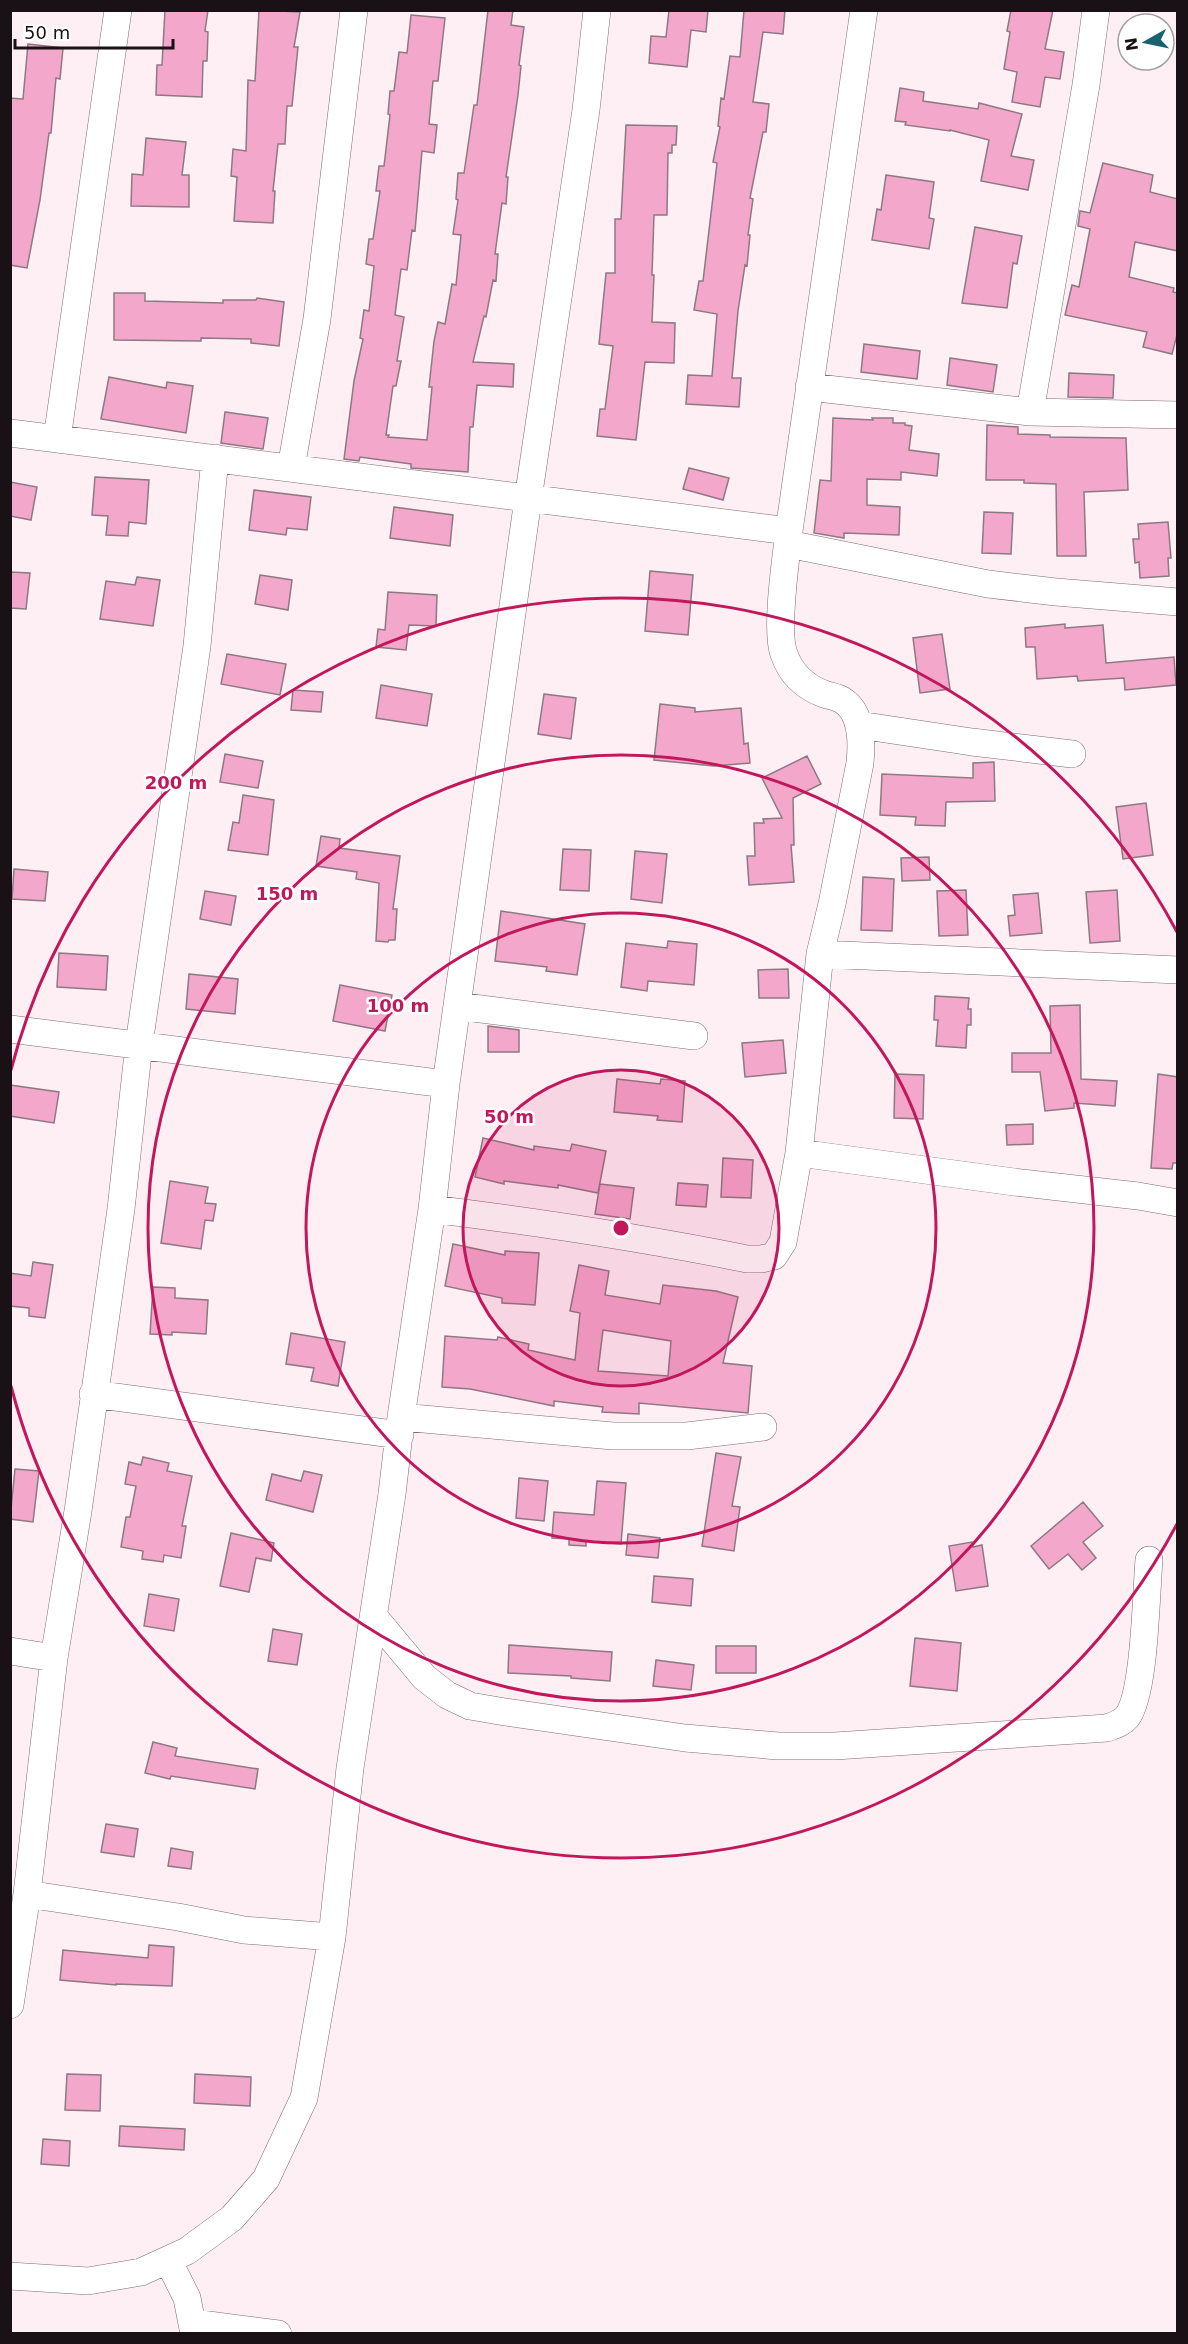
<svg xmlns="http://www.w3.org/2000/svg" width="1188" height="2344" viewBox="0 0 1188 2344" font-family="'DejaVu Sans',sans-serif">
<rect width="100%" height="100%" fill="#feeff5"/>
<path fill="#f3a7cb" stroke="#8e7982" stroke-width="1.5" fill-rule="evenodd" d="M165 10H208L205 31 208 32 207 61H203L202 97 156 95 157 65H162Z
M259 10 300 12 294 47H298L292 106H287L285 144H278L273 191H275L273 223 234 221 237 177 231 176 233 149 246 151 248 80 255 81Z
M488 10H513L511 25 524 27 519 65 521 66 518 95 506 177H508L506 204 502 203 495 254H498L496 281 493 280 486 317 484 316 473 362 514 364 513 387 477 385 473 427H470L468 472 411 468V464L360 457 359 461 344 459 354 381 363 339 360 338 364 310 369 311 374 266 366 264 369 239H373L380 191H376L379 166H384L390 115 388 114 390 91H394L399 52 407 53 411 15 445 18 438 81H433L429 124 437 125 434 153 422 151 415 231 412 230 407 270 401 269 395 315 404 317 397 361H401L396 386H393L386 435H389L388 437 427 440 432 387H429L434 341 438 322 445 324 452 284 456 285 461 235 453 234 458 200 456 199 458 173H464L474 105H477Z
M669 10H708L706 32 691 30 687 67 649 63 651 36 666 37Z
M744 10H785L783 34 763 32 753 102 769 104 766 132H763L750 198 753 199 748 235H750L747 266 745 265 738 311 732 378H741L739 407 686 404 688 375 712 376 717 314 694 310 699 281H703L717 163 713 162 720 127 718 126 721 98 724 99 730 56 740 57Z
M1011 10H1053L1045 49 1064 52 1060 79 1045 77 1040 107 1012 102 1017 72 1004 69 1010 32 1007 31Z
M28 44 63 48 60 79 56 78 51 133H49L40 200 27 268 10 265V98L23 99Z
M900 88 924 92 923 101 978 109 979 103 1022 114 1011 156 1034 160 1028 190 981 181 989 140 950 130V131L905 125 906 122 895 121Z
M626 125 677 126 676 145H672V153H668L667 215H654L652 275H654L652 322 675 323 674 363 645 362 636 440 597 436 600 409H605L613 346 599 344 606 273H615V219H621Z
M146 138 186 142 182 175H189V207L131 206 132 174 143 175Z
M1103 163 1153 175 1150 192 1178 199V251L1135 242 1129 277 1174 288 1173 292 1178 293V331L1172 354 1143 347 1147 332 1065 315 1072 285 1079 287 1090 229 1078 226 1080 211 1090 213Z
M886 175 934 182 929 218 934 219 929 249 872 240 877 209 881 210Z
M975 227 1022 236 1017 264 1013 263 1007 308 962 303Z
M114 293H145V301L223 303V300H256L257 298 284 302 279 346 251 343V339L201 338V341L114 340Z
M864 344 920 351 917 379 861 372Z
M950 358 997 365 993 392 947 385Z
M1069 373 1114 375 1113 398 1068 397Z
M109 377 166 388 167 382 193 386 186 433 101 419Z
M225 412 268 418 263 449 221 443Z
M833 418 873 420 872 418H893V423H905V425L912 426 909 450 939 454 937 476 901 472V480L867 479V505L900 507 899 535 844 533V538L814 533 820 480 831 481Z
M987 425 1018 427V434L1050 435V437L1126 438 1128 490 1084 492 1086 556H1057L1056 484 1024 483V480H986Z
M689 468 729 478 723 500 683 489Z
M95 477 149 480 146 524 129 522 128 536 106 535 108 516 92 515Z
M10 482 37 487 31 520 10 516Z
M254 490 311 497 307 530 287 528 286 535 249 530Z
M394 507 453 515 450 546 390 538Z
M984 512 1013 513 1011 554 982 553Z
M1168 522 1171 558H1168L1169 576 1140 578 1139 562 1135 563 1133 539H1139L1138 524Z
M650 571 693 575 688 635 645 631Z
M10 572 30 573 26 609 10 608Z
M260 575 292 580 288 610 255 604Z
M137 577 160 580 153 626 100 619 106 581 135 585Z
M388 592 437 595 436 626 409 625 406 650 376 647 378 629 385 630Z
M1065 624V628L1103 625 1106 663 1174 657 1176 685 1125 690 1124 678 1078 681 1077 676 1037 679 1035 647H1026L1025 628Z
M942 634 950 689 920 693 913 638Z
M227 654 286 664 280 695 221 684Z
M381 685 432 694 427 726 376 718Z
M293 690 323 692 321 712 291 710Z
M544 694 576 698 571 739 538 734Z
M660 704 695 708V712L741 708 744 744 748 743 750 763 714 766 654 760Z
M225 754 263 761 258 788 220 782Z
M807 756 821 784 793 798 794 845H791L794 882 749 885 747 856H755L754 823H764L763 819 782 818 762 778Z
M994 762 995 801 946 802 945 826 915 825 916 817 880 815 882 774 973 778V763Z
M243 795 274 800 268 855 228 850 233 822 239 823Z
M1146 803 1153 855 1123 859 1116 807Z
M321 836 340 839 339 848 400 856 393 909H397L395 940H389L388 942 376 941 379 883 356 879 357 872 316 866Z
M563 849 591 850 589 891 560 890Z
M635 851 667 854 662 903 631 899Z
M929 857 930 880 902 881 901 858Z
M14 869 48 872 45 901 12 899Z
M863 877 894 879 892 931 861 930Z
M966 890 968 935 939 936 937 891Z
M1117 890 1120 941 1090 943 1086 892Z
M205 891 236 896 231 925 200 919Z
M1038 893 1042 933 1010 936 1008 916 1015 915 1013 895Z
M501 911 585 924 577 975 546 971 547 967 495 961Z
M668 941 697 944 694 985 648 981 647 991 621 987 626 943 667 948Z
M59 953 108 956 106 990 57 987Z
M788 969 789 998H759L758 970Z
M189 974 238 979 235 1014 186 1009Z
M340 985 392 995 385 1031 333 1021Z
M935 996 969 998 968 1009H971V1025H967L966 1048 936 1046 938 1020H934Z
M1080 1005 1081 1079 1117 1081 1115 1106 1074 1103V1108L1045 1111 1040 1072H1012V1053H1051L1050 1006Z
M488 1026 519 1030V1052H488Z
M783 1040 786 1073 745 1077 742 1043Z
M895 1074 924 1075 923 1119 894 1118Z
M1158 1074 1178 1077V1163H1173L1172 1169 1151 1168Z
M617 1079 660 1084 661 1079 685 1081 682 1122 657 1120 658 1116 614 1112Z
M10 1085 59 1092 54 1123 10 1116Z
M1033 1124V1144L1007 1145 1006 1125Z
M483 1138 534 1150V1146L570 1151 572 1144 606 1151 598 1193 558 1185V1188L504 1181V1184L475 1177Z
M723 1158 753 1160 751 1198 721 1197Z
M170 1181 208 1187 205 1203 216 1204 213 1221 205 1220 201 1249 161 1243Z
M678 1183 708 1185 706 1207 676 1205Z
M600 1184 634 1188 630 1219 595 1214Z
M453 1244 505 1255V1251L539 1253 535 1305 502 1303V1298L445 1286Z
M33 1262 53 1265 45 1318 29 1316V1308L10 1306V1273L31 1276Z
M579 1265 609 1271 605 1295 660 1304 663 1285 716 1291 738 1297 723 1363 752 1366 748 1413 639 1403V1414L602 1412 603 1407 554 1401V1406L470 1389 442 1387 445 1336 497 1340 498 1337 529 1344 528 1350 575 1360 580 1313 570 1311ZM603 1330 671 1341 668 1376 598 1371Z
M153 1287 175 1288V1298L208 1300 206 1334 172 1332V1335L150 1334Z
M291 1333 345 1342 338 1386 311 1381 314 1368 286 1364Z
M716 1453 741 1457 732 1506 740 1507 734 1551 702 1546Z
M143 1457 169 1463 167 1471 192 1476 182 1526H186L181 1558 164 1555 163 1562 142 1559 143 1551 121 1547 126 1517H130L136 1486 125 1484 129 1462 141 1465Z
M15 1469 39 1471 33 1522 10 1519Z
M304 1471 322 1475 313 1512 266 1500 272 1474 301 1481Z
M519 1478 548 1481 544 1521 516 1518Z
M597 1481 626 1483 621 1544 586 1541V1546L569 1545V1539L552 1538 554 1512 594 1515Z
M1083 1502 1103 1526 1083 1542 1096 1558 1082 1570 1068 1554 1049 1569 1031 1546Z
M231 1533 274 1543 271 1561 256 1558 249 1592 220 1586Z
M628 1534 660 1538 658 1558 626 1555Z
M972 1542 973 1547 982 1545 988 1586 956 1591 949 1546Z
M654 1576 693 1579 691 1606 652 1602Z
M149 1594 179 1599 174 1631 144 1626Z
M273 1629 302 1634 297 1665 268 1661Z
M915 1638 961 1643 957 1691 910 1686Z
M509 1645 612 1652 610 1681 571 1678V1676L508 1673Z
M716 1646H756V1673H716Z
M656 1660 694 1665 691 1690 653 1686Z
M153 1742 177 1748 175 1756 258 1769 255 1789 171 1776 170 1779 145 1773Z
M106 1824 138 1829 134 1857 101 1852Z
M171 1848 193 1852 191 1869 168 1866Z
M149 1945 174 1947 172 1986 116 1984V1985L60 1980 63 1950 148 1958Z
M67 2074 101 2075 100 2111 65 2110Z
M195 2074 251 2077 250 2106 194 2103Z
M120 2126 185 2129 184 2150 119 2146Z
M43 2139 70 2141 69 2166 41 2164Z"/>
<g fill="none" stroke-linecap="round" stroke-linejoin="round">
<g stroke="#7f6a73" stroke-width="28">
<path id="minor" d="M809 387 1030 412 1086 85 1096 10
M1030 412 1178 415
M10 433 789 531 864 10
M57 439 118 10
M291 468 317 319 354 10
M789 531C786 558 775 631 784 654 791 674 805 687 824 694 830 696 837 697 842 700 862 712 862 743 860 763L832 904 820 954 799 1153
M788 544 988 584 1056 592 1178 602
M859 725 972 742 1072 754
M820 954 1178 970
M457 1006 694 1036
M10 1029 446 1084
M432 1209C537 1222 642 1238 747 1259H761L774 1256 783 1242 799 1153 1014 1182 1138 1196 1178 1203
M93 1394 400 1435
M401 1417 613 1436H687L763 1427
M375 1618 424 1677 447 1695 470 1706 505 1712 685 1738 778 1746H835L1107 1728C1115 1725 1122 1723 1127 1717 1145 1694 1146 1593 1149 1560
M10 1651 54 1658
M27 1894 178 1917 244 1930 332 1937
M10 2005 27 1894 54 1658 78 1511 121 1209 139 1044 197 646 215 458
M168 2260 187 2298 194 2334
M10 2276 88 2281 141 2272 187 2251 232 2218 266 2179 304 2098 332 1937 350 1768 392 1494 401 1417 432 1209 446 1084 528 499 586 110 597 10
M193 2323 278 2334"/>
</g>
<use href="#minor" stroke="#fff" stroke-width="27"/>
</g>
<circle cx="621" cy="1228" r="158" fill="#c2185b" fill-opacity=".12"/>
<g fill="none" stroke="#c2185b" stroke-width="3">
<circle cx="621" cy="1228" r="158"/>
<circle cx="621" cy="1228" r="315"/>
<circle cx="621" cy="1228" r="473"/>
<path d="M1177 1524A630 630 0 0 1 11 1386M11 1070A630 630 0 0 1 1177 932"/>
</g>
<circle cx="621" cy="1228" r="9" fill="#c2185b" stroke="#fff" stroke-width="3"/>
<g font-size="18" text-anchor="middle" font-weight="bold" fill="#c2185b" stroke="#fff" stroke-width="5" stroke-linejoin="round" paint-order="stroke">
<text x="176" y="789">200 m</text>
<text x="287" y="900">150 m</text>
<text x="398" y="1012">100 m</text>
<text x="509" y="1123">50 m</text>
</g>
<rect width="1188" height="2344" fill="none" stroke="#191115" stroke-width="24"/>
<g transform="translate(1146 42) rotate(261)"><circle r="28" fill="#ffffff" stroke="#a3a0a1" stroke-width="1.5"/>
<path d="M0-4.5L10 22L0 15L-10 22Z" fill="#18626f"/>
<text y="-9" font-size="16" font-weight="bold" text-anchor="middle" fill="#191115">N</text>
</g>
<path d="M15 39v9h158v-9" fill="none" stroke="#191115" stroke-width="3"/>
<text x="24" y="39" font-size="18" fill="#191115" stroke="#ffffff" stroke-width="4.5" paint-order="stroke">50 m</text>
</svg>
